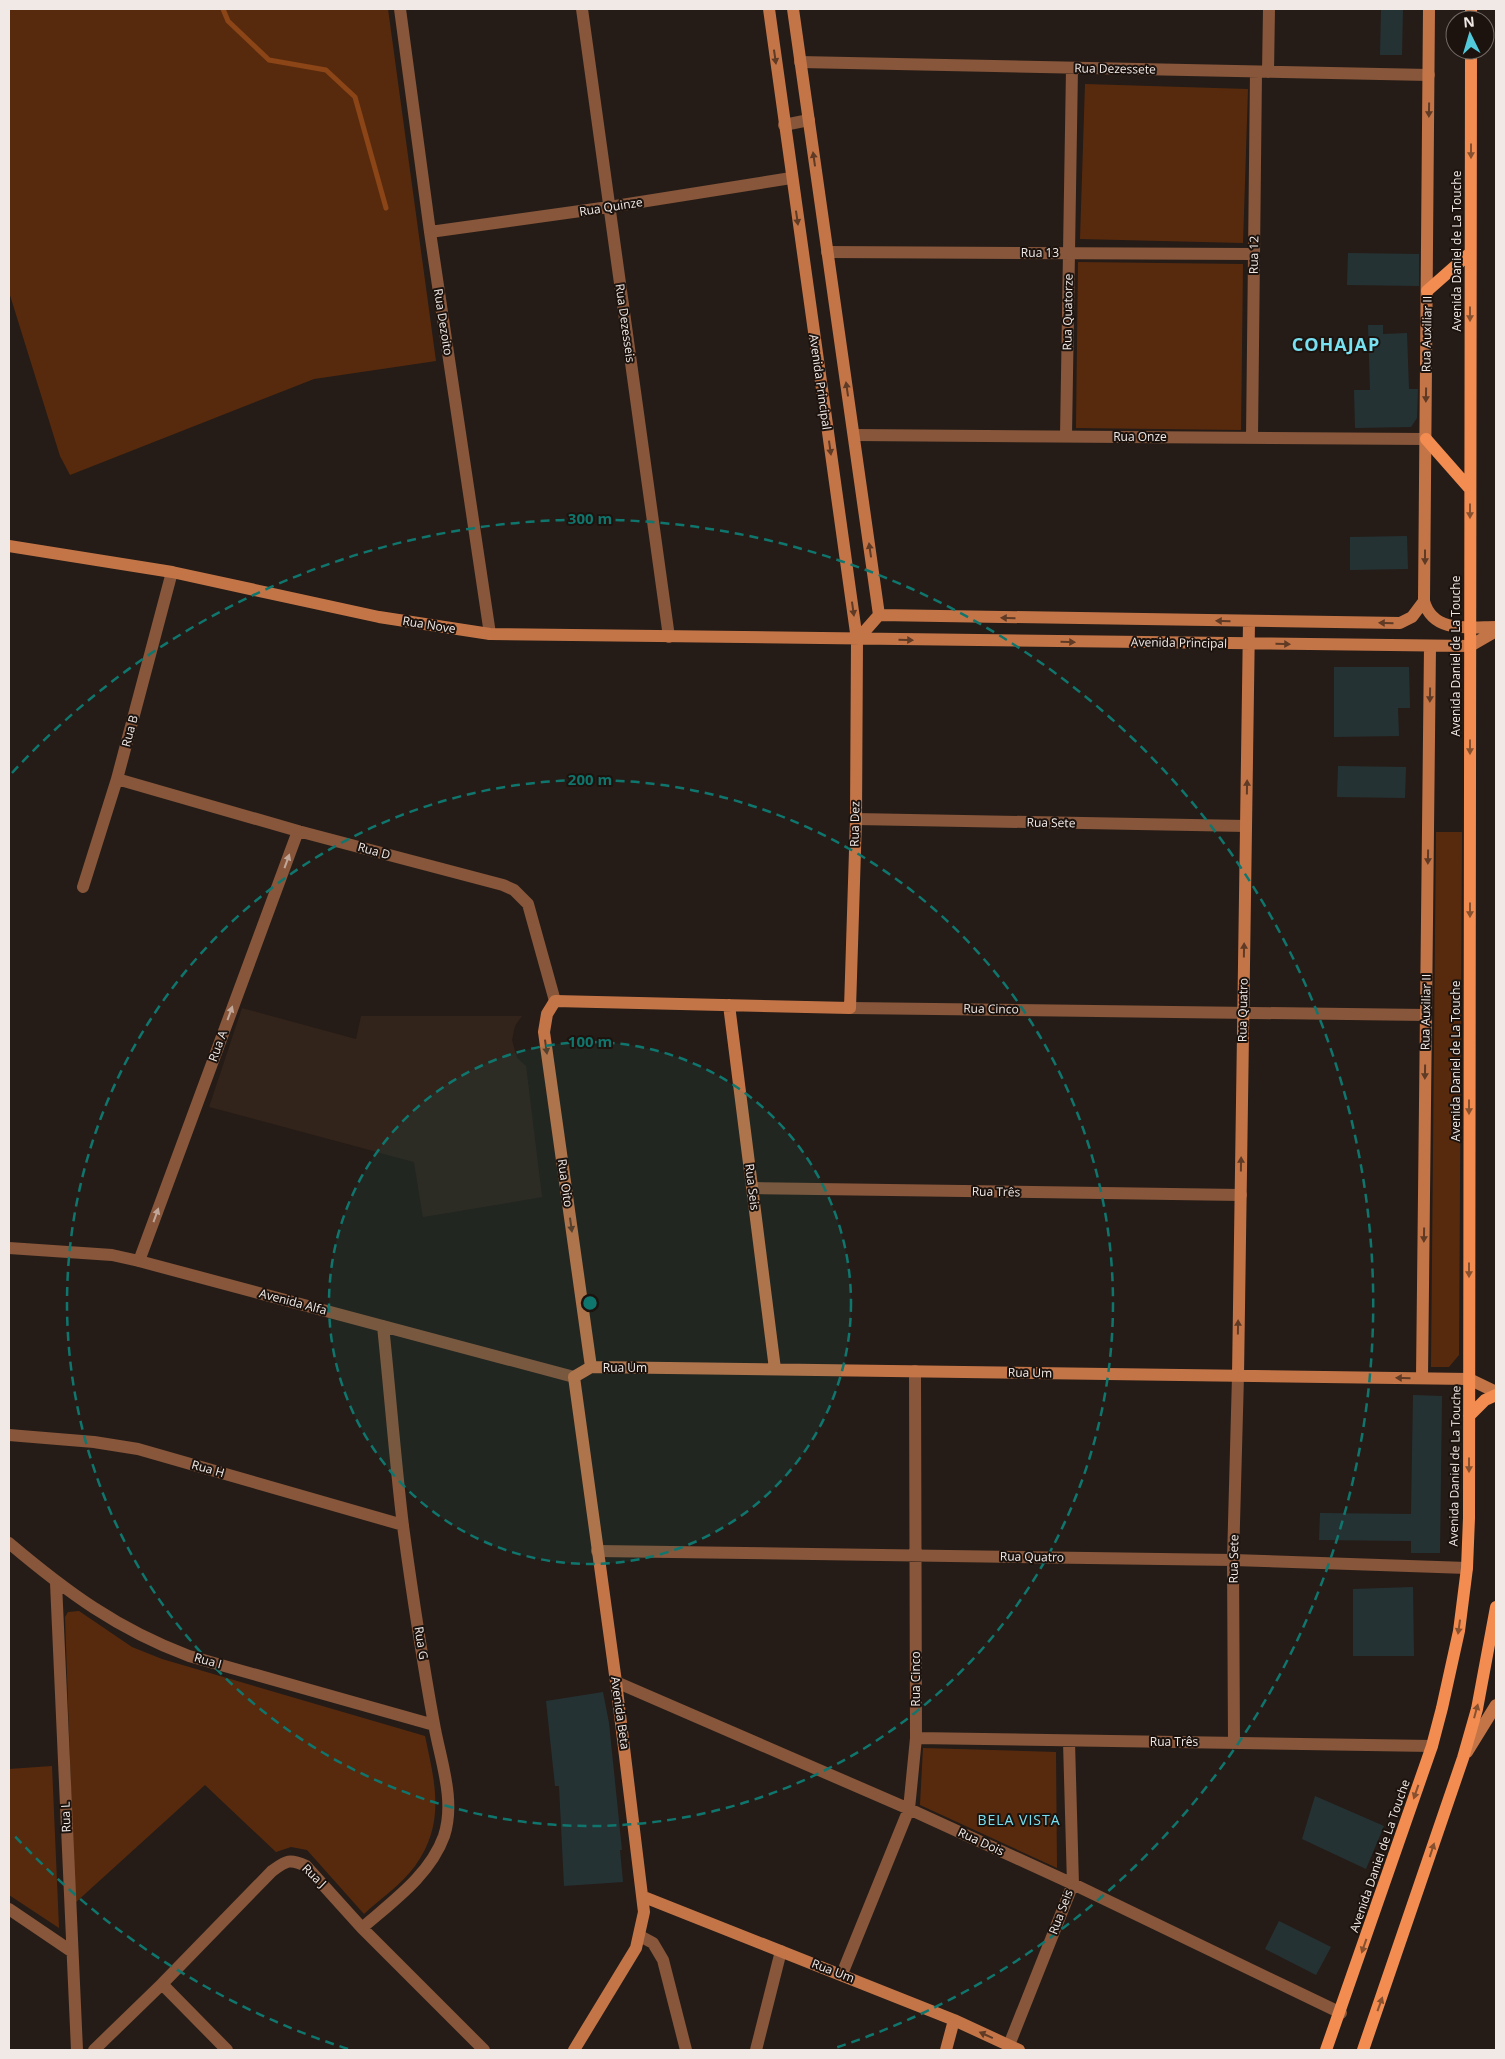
<svg xmlns="http://www.w3.org/2000/svg" width="1505" height="2059" viewBox="0 0 1505 2059" font-family="'Open Sans',sans-serif">
<rect width="100%" height="100%" fill="#251c17"/>
<path fill="#32231b" d="M242 1008 356 1039 361 1016H522L515 1026 512 1040 517 1058 526 1066 542 1197 423 1217 414 1162 209 1107Z"/>
<path fill="#582a0d" d="M9 9H388L436 361 314 379 70 475 60 456 9 292Z
M1085 84 1248 89 1243 243 1080 239Z
M1078 262 1243 264 1241 430 1076 428Z
M1436 832H1462L1459 1355 1449 1367H1431Z
M79 1611 132 1647 162 1659 425 1736C435 1783 446 1823 415 1866 402 1884 380 1899 364 1914L307 1850 291 1847 276 1852 205 1785 75 1903 65 1617 68 1612Z
M923 1748 1056 1752 1057 1868 920 1805Z
M52 1766 59 1928 9 1895V1769Z"/>
<g fill="none" stroke-linecap="round" stroke-linejoin="round">
<path stroke="#8b4517" stroke-width="5" d="M223 9 228 21 269 60 326 70 355 97 386 208"/>
</g>
<path fill="#253234" d="M1381 9H1403L1402 55H1380Z
M1348 253 1419 254V286L1347 285Z
M1368 325H1383V334L1407 333 1409 389H1418L1417 418 1411 427 1355 428 1354 390H1370Z
M1407 536 1408 569 1350 570V537Z
M1334 667H1409L1410 708H1398L1399 736 1334 737Z
M1338 766 1406 767 1405 798 1337 797Z
M1413 1395 1442 1396 1440 1553H1411V1541L1319 1540 1320 1513 1411 1514Z
M1413 1587 1414 1656H1353V1589Z
M603 1692 609 1723 622 1850H620L623 1882 564 1886 559 1786H555L546 1701Z
M1315 1796 1384 1826 1366 1869 1302 1839Z
M1279 1921 1331 1947 1316 1975 1265 1949Z"/>
<g fill="none" stroke-linecap="round" stroke-linejoin="round">
<path stroke="#87563b" stroke-width="12" d="M400 9 430 232 490 634
M582 9 669 637
M800 62 1429 75
M1268 72 1269 9
M784 125 809 120
M430 232 609 207 791 178
M827 252 1254 254
M854 435 1426 439
M1066 436 1072 68
M1252 438 1256 72
M117 779 298 831 503 885 514 890 528 904 555 1001
M856 819 1246 826
M83 887 117 779 172 572
M850 1008 1426 1015
M752 1188 1241 1195
M9 1248 112 1255 139 1261 574 1377
M139 1261 298 831
M9 1435 94 1442 138 1449 403 1525
M9 1543C67 1592 117 1629 189 1656L434 1725
M597 1551 1233 1560 1467 1568
M56 1583 77 2050
M616 1682 909 1809 1073 1884 1341 2013
M916 1738 1432 1746
M1234 1743 1233 1560 1238 1376
M9 1909 71 1951
M362 1928C393 1901 430 1875 444 1836 456 1800 440 1759 434 1724 422 1658 412 1592 403 1526 395 1459 390 1392 383 1326
M640 1936 653 1943 663 1960 686 2050
M842 1974 909 1809 916 1738 915 1371
M162 1984 227 2050
M1009 2045 1073 1884 1069 1742
M94 2050 162 1984 272 1871C286 1861 289 1858 306 1866L362 1928 484 2050
M756 2050 781 1951"/>
<path stroke="#c47548" stroke-width="12" d="M793 9 879 615
M1429 9 1424 601C1433 634 1470 627 1496 627
M9 546 172 572 379 617 490 634 1470 646 1496 631
M857 640 879 615 1400 623 1412 617 1424 601
M729 1005 775 1369
M591 1367 544 1032 547 1014 555 1001 850 1008 856 819 857 640 769 9
M591 1367 1469 1379 1496 1392
M1238 1376 1249 622
M1422 1378 1430 646
M1467 1752 1496 1705
M644 1897 954 2020 1019 2050
M574 2050 636 1948 644 1912 616 1682 574 1377 591 1367
M946 2050 954 2020"/>
<path stroke="#f28c50" stroke-width="12" d="M1471 20V9
M1427 291 1470 253
M1426 439 1470 489
M1469 1416 1485 1400 1496 1395
M1326 2050 1432 1746 1442 1708 1459 1631 1467 1568 1469 1518 1471 50
M1363 2050 1463 1758 1477 1709 1496 1607"/>
</g>
<defs><path id="oneway-solid" d="M-6-.8H1V-3.2L6.5 0L1 3.2V.8H-6Z" transform="scale(1.25)"/></defs>
<g fill="#5f3a25">
<use href="#oneway-solid" transform="translate(775 57) rotate(82)"/>
<use href="#oneway-solid" transform="translate(1429 110) rotate(91)"/>
<use href="#oneway-solid" transform="translate(814 159) rotate(-98)"/>
<use href="#oneway-solid" transform="translate(797 218) rotate(82)"/>
<use href="#oneway-solid" transform="translate(847 389) rotate(-98)"/>
<use href="#oneway-solid" transform="translate(1426 395) rotate(91)"/>
<use href="#oneway-solid" transform="translate(830 448) rotate(82)"/>
<use href="#oneway-solid" transform="translate(870 550) rotate(-98)"/>
<use href="#oneway-solid" transform="translate(1425 557) rotate(90)"/>
<use href="#oneway-solid" transform="translate(853 609) rotate(82)"/>
<use href="#oneway-solid" transform="translate(1008 618) rotate(-179)"/>
<use href="#oneway-solid" transform="translate(1223 621) rotate(-179)"/>
<use href="#oneway-solid" transform="translate(1386 623) rotate(-179)"/>
<use href="#oneway-solid" transform="translate(906 640) rotate(1)"/>
<use href="#oneway-solid" transform="translate(1068 642) rotate(1)"/>
<use href="#oneway-solid" transform="translate(1283 644) rotate(1)"/>
<use href="#oneway-solid" transform="translate(1430 695) rotate(91)"/>
<use href="#oneway-solid" transform="translate(1247 787) rotate(-89)"/>
<use href="#oneway-solid" transform="translate(1428 857) rotate(91)"/>
<use href="#oneway-solid" transform="translate(1244 950) rotate(-89)"/>
<use href="#oneway-solid" transform="translate(546 1047) rotate(82)"/>
<use href="#oneway-solid" transform="translate(1425 1072) rotate(91)"/>
<use href="#oneway-solid" transform="translate(1241 1164) rotate(-89)"/>
<use href="#oneway-solid" transform="translate(571 1225) rotate(82)"/>
<use href="#oneway-solid" transform="translate(1424 1235) rotate(91)"/>
<use href="#oneway-solid" transform="translate(1238 1327) rotate(-89)"/>
<use href="#oneway-solid" transform="translate(1403 1378) rotate(-179)"/>
<use href="#oneway-solid" transform="translate(986 2035) rotate(-156)"/>
</g>
<g fill="#87502f">
<use href="#oneway-solid" transform="translate(1471 151) rotate(90)"/>
<use href="#oneway-solid" transform="translate(1470 314) rotate(90)"/>
<use href="#oneway-solid" transform="translate(1470 511) rotate(90)"/>
<use href="#oneway-solid" transform="translate(1470 747) rotate(90)"/>
<use href="#oneway-solid" transform="translate(1470 910) rotate(90)"/>
<use href="#oneway-solid" transform="translate(1469 1107) rotate(90)"/>
<use href="#oneway-solid" transform="translate(1469 1270) rotate(90)"/>
<use href="#oneway-solid" transform="translate(1469 1465) rotate(90)"/>
<use href="#oneway-solid" transform="translate(1459 1627) rotate(98)"/>
<use href="#oneway-solid" transform="translate(1476 1711) rotate(-75)"/>
<use href="#oneway-solid" transform="translate(1416 1792) rotate(109)"/>
<use href="#oneway-solid" transform="translate(1432 1850) rotate(-72)"/>
<use href="#oneway-solid" transform="translate(1364 1946) rotate(109)"/>
<use href="#oneway-solid" transform="translate(1380 2004) rotate(-70)"/>
</g>
<g fill="#c1a799">
<use href="#oneway-solid" transform="translate(287 861) rotate(-70)"/>
<use href="#oneway-solid" transform="translate(230 1013) rotate(-70)"/>
<use href="#oneway-solid" transform="translate(156 1215) rotate(-70)"/>
</g>
<circle cx="590" cy="1303" r="261" fill="#0f766e" fill-opacity=".12"/>
<g fill="none" stroke="#0f766e" stroke-width="2.5" stroke-dasharray="9 6">
<circle cx="590" cy="1303" r="261"/>
<circle cx="590" cy="1303" r="523"/>
<path d="M348 2049A784 784 0 0 1 12 1833M12 773A784 784 0 1 1 832 2049"/>
</g>
<g text-anchor="middle" stroke-width="4" stroke-linejoin="round" paint-order="stroke">
<g font-size="12" fill="#f0e9e6" stroke="#1c130e">
<text transform="translate(1115 69) rotate(1)" y="4">Rua Dezessete</text>
<text transform="translate(611 207) rotate(-9)" y="4">Rua Quinze</text>
<text transform="translate(1457 251) rotate(-90)" y="4">Avenida Daniel de La Touche</text>
<text x="1040" y="257">Rua 13</text>
<text transform="translate(1254 255) rotate(-89)" y="4">Rua 12</text>
<text transform="translate(1068 312) rotate(-89)" y="4">Rua Quatorze</text>
<text transform="translate(443 322) rotate(81)" y="4">Rua Dezoito</text>
<text transform="translate(625 323) rotate(82)" y="4">Rua Dezesseis</text>
<text transform="translate(1427 334) rotate(-89)" y="4">Rua Auxiliar II</text>
<text transform="translate(820 382) rotate(82)" y="4">Avenida Principal</text>
<text x="1140" y="441">Rua Onze</text>
<text transform="translate(429 625) rotate(9)" y="4">Rua Nove</text>
<text transform="translate(1179 643) rotate(1)" y="4">Avenida Principal</text>
<text transform="translate(1456 656) rotate(-90)" y="4">Avenida Daniel de La Touche</text>
<text transform="translate(130 731) rotate(-75)" y="4">Rua B</text>
<text transform="translate(1051 823) rotate(1)" y="4">Rua Sete</text>
<text transform="translate(855 824) rotate(-89)" y="4">Rua Dez</text>
<text transform="translate(374 851) rotate(15)" y="4">Rua D</text>
<text transform="translate(991 1009) rotate(1)" y="4">Rua Cinco</text>
<text transform="translate(1243 1010) rotate(-89)" y="4">Rua Quatro</text>
<text transform="translate(1426 1012) rotate(-89)" y="4">Rua Auxiliar II</text>
<text transform="translate(218 1046) rotate(-70)" y="4">Rua A</text>
<text transform="translate(1456 1061) rotate(-90)" y="4">Avenida Daniel de La Touche</text>
<text transform="translate(565 1183) rotate(82)" y="4">Rua Oito</text>
<text transform="translate(752 1187) rotate(83)" y="4">Rua Seis</text>
<text transform="translate(996 1192) rotate(1)" y="4">Rua Três</text>
<text transform="translate(293 1302) rotate(15)" y="4">Avenida Alfa</text>
<text x="625" y="1372">Rua Um</text>
<text transform="translate(1030 1373) rotate(1)" y="4">Rua Um</text>
<text transform="translate(1455 1466) rotate(-89)" y="4">Avenida Daniel de La Touche</text>
<text transform="translate(208 1469) rotate(16)" y="4">Rua H</text>
<text transform="translate(1032 1557) rotate(1)" y="4">Rua Quatro</text>
<text transform="translate(1234 1559) rotate(-89)" y="4">Rua Sete</text>
<text transform="translate(421 1643) rotate(81)" y="4">Rua G</text>
<text transform="translate(208 1661) rotate(16)" y="4">Rua I</text>
<text transform="translate(916 1679) rotate(-90)" y="4">Rua Cinco</text>
<text transform="translate(620 1713) rotate(82)" y="4">Avenida Beta</text>
<text x="1174" y="1746">Rua Três</text>
<text transform="translate(66 1817) rotate(-92)" y="4">Rua L</text>
<text transform="translate(981 1842) rotate(25)" y="4">Rua Dois</text>
<text transform="translate(1380 1856) rotate(-71)" y="4">Avenida Daniel de La Touche</text>
<text transform="translate(314 1876) rotate(44)" y="4">Rua J</text>
<text transform="translate(1061 1912) rotate(-69)" y="4">Rua Seis</text>
<text transform="translate(833 1971) rotate(21)" y="4">Rua Um</text>
</g>
<g font-size="14" letter-spacing="1" fill="#77e0f1" stroke="#1c130e">
<text x="1019" y="1825">BELA VISTA</text>
</g>
<g font-size="18" font-weight="bold" letter-spacing="1" fill="#77e0f1" stroke="#1c130e">
<text x="1336" y="351">COHAJAP</text>
</g>
</g>
<circle cx="590" cy="1303" r="8" fill="#0f766e" stroke="#1c130e" stroke-width="2.5"/>
<g font-size="15" text-anchor="middle" font-weight="bold" fill="#0f766e" stroke="#1c130e" stroke-width="4" stroke-linejoin="round" paint-order="stroke">
<text x="590" y="524">300 m</text>
<text x="590" y="785">200 m</text>
<text x="590" y="1047">100 m</text>
</g>
<rect width="1505" height="2059" fill="none" stroke="#f0e9e6" stroke-width="20"/>
<g transform="translate(1470 35) rotate(355)"><circle r="24" fill="#1c130e" stroke="#716964"/>
<path d="M0-4L9 19L0 12L-9 19Z" fill="#53cadc"/>
<text y="-8" font-size="14" font-weight="bold" text-anchor="middle" fill="#f0e9e6">N</text>
</g>
</svg>
